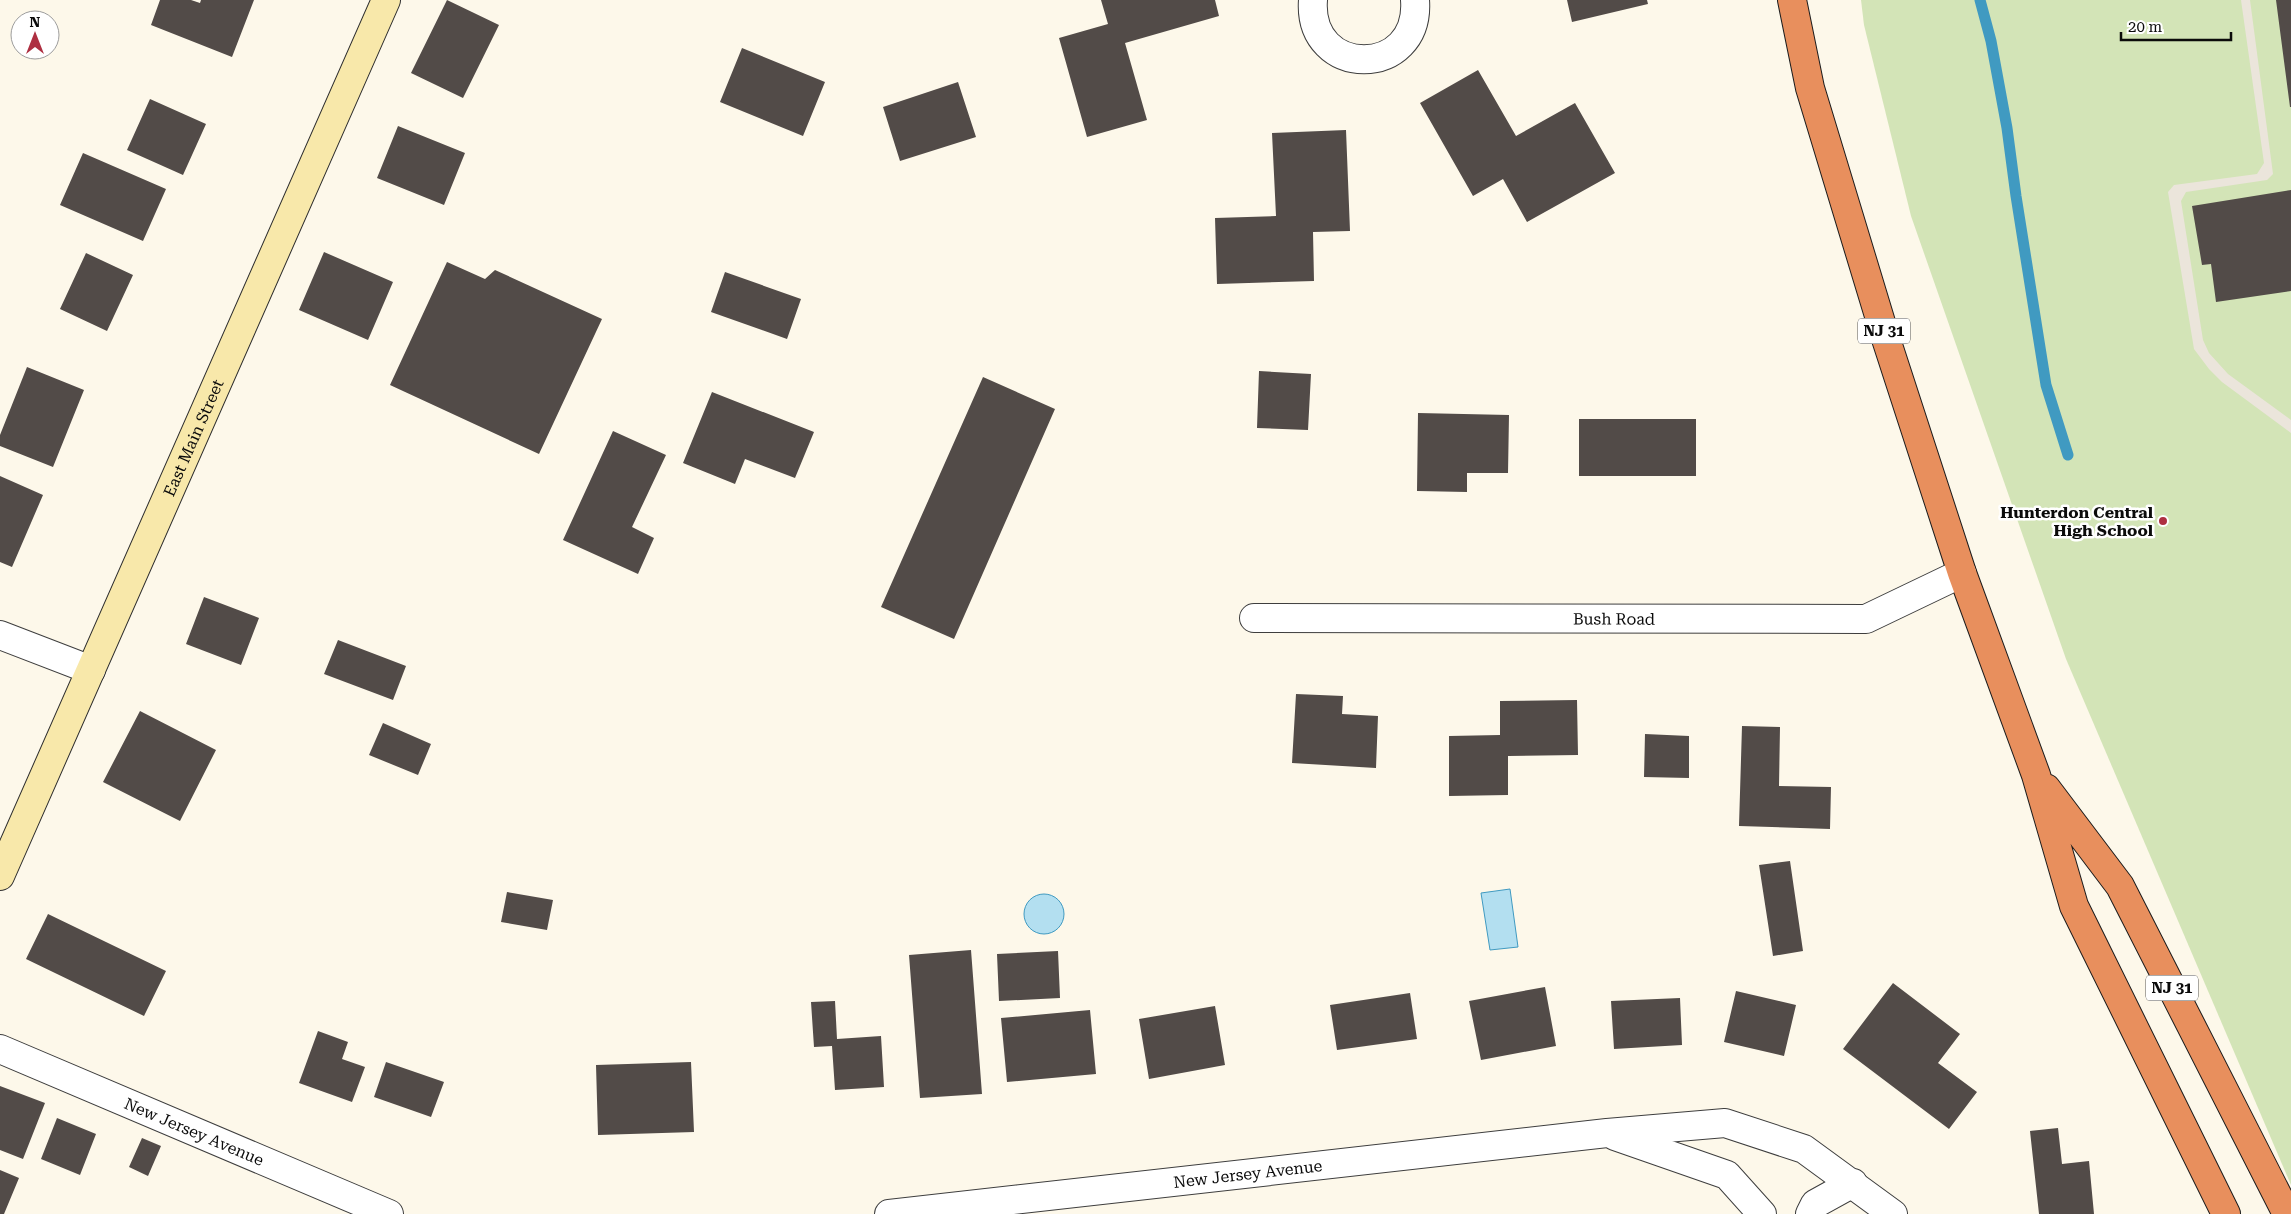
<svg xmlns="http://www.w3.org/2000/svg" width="2291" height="1214" viewBox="0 0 2291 1214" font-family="'Roboto Serif',serif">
<rect width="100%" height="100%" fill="#fdf8ea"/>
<path fill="#d3e4b7" d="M1861 0H2291V1185L2066 659 1911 216 1864 25Z"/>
<path fill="#ebe5db" d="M2241 0H2250L2273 174 2267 180 2186 192 2181 201 2203 340 2209 353 2228 374 2291 420V433L2222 382 2209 369 2194 349 2168 192 2174 185 2257 174 2264 163Z"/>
<path fill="#b3dff0" stroke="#409ac1" d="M1510 889 1518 947 1490 950 1481 893Z
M1024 914a20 20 0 1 1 40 0a20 20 0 1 1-40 0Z"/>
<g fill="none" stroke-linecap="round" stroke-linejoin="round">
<path stroke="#409ac1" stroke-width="11" d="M1980 0 1991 41 2007 128 2016 196 2046 385 2068 455"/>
</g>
<path fill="#524b48" d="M160 0H191L200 3 201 0H254L232 57 151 25Z
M447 0 499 25 463 98 411 73Z
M1101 0H1215L1219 16 1125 43 1147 120 1087 137 1059 38 1108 24Z
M1567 0H1647L1648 4 1572 22Z
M2276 0H2291V107H2290Z
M742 48 825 82 803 136 720 102Z
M1478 70 1516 136 1575 103 1615 173 1527 222 1503 179 1473 196 1420 103Z
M958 82 976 137 900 161 883 107Z
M150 99 206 124 183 175 127 150Z
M398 126 465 153 444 205 377 178Z
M1346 130 1350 231 1313 232 1314 281 1217 284 1215 218 1276 216 1272 133Z
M83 153 166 189 143 241 60 205Z
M2291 190V291L2216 302 2211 264 2202 265 2192 206Z
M324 252 393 282 368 340 299 310Z
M86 253 133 275 107 331 60 309Z
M447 262 485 279 495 270 602 319 539 454 390 385Z
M725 272 801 299 787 339 711 312Z
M27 367 84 390 53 467 0 446V435Z
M1259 371 1311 374 1308 430 1257 428Z
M983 377 1055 409 954 639 881 607Z
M712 392 814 432 795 478 745 459 735 484 683 463Z
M1418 413 1509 415 1508 473H1467V492L1417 491Z
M1579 419H1696V476H1579Z
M613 431 666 455 632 527 654 538 638 574 563 540Z
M0 476 43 495 12 567 0 562Z
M204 597 259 618 241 665 186 644Z
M338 640 406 666 393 700 324 674Z
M1296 694 1343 696 1342 714 1378 716 1376 768 1292 763Z
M1577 700 1578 755 1508 756V795L1449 796V736L1500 735V701Z
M140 711 216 750 180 821 103 782Z
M383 723 431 744 418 775 369 755Z
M1742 726 1780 727 1779 786 1831 787 1830 829 1739 826Z
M1645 734 1689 736V778L1644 777Z
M1790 861 1803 951 1773 956 1759 865Z
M507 892 553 900 547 930 501 922Z
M48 914 166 971 144 1016 26 959Z
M971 950 982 1094 920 1098 909 955Z
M1058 951 1060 998 999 1001 997 954Z
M1893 983 1960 1034 1938 1063 1977 1092 1949 1129 1843 1049Z
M1545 987 1556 1046 1481 1060 1469 1001Z
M1736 991 1796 1005 1784 1056 1724 1042Z
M1410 993 1417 1039 1337 1050 1330 1005Z
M1680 998 1682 1045 1614 1049 1611 1001Z
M835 1001 837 1039 881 1036 884 1087 835 1090 832 1046 814 1047 811 1002Z
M1215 1006 1225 1065 1149 1079 1139 1019Z
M1090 1010 1096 1074 1007 1082 1001 1018Z
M318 1031 348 1042 342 1059 365 1067 352 1102 299 1083Z
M386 1062 444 1082 431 1117 374 1097Z
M691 1062 694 1132 598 1135 596 1065Z
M0 1086 45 1103 23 1159 0 1150Z
M57 1118 96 1134 80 1175 41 1159Z
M2058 1128 2062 1164 2089 1161 2094 1214H2039L2030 1131Z
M142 1138 161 1146 148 1176 129 1167Z
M0 1170 19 1178 4 1214H0Z"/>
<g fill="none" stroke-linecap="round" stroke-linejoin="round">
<g stroke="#3e3e3e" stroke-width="30">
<g id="street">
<path d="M1313 0C1307 79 1421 79 1415 0"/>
<path id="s1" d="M1254 618 1866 619 1962 573"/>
<path d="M0 635 91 670"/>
<path id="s2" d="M0 1049 389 1214"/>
<path d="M1615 1136 1727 1175 1762 1214"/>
<path id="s3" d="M889 1214 1607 1133 1725 1123 1804 1149 1893 1214"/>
<path d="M1810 1214 1815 1204 1853 1183"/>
</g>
</g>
<g stroke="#2d2d2d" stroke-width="30">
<g id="secondary">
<path id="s4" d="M0 876 386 0"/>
</g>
</g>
<g stroke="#1c1c1c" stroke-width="30">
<path id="highway" d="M1792 0 1810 88 1886 339 1962 573 2036 775 2074 906 2226 1214
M2046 788 2120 886 2287 1214"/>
</g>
<use href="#street" stroke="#fff" stroke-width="28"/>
<use href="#secondary" stroke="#f8e8aa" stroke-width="28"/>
<use href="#highway" stroke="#e88f5d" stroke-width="28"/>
</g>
<circle fill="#ae2f41" stroke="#fff" stroke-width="2" cx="2163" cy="521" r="5"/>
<g text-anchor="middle" stroke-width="5" stroke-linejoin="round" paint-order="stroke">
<g fill="#fff" stroke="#545454" stroke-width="1">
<rect x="1858" y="318.5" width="52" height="25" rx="4"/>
<rect x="2146" y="975.5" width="52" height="25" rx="4"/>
</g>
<g font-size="15" font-weight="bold" fill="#0b0b0b">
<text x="1884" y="336">NJ 31</text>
<text x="2172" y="993">NJ 31</text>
</g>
<g font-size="16" fill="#0b0b0b" stroke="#fff">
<text dy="6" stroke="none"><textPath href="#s4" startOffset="479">East Main Street</textPath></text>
<text dy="6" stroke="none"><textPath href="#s1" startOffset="360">Bush Road</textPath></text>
<text dy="6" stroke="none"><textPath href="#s2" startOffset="211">New Jersey Avenue</textPath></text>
<text dy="6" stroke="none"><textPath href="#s3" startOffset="361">New Jersey Avenue</textPath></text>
</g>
<g font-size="16" font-weight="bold" fill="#0b0b0b" stroke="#fff" text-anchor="end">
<text x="2153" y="518">Hunterdon Central<tspan x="2153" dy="18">High School</tspan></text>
</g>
</g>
<g transform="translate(35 35)"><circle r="24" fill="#ffffff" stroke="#9d9d9d"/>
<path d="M0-4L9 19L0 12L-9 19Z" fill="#ae2f41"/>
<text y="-8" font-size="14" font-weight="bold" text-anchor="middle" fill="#0b0b0b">N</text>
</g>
<path d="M2121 32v8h110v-8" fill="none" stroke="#0b0b0b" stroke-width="2.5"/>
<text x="2128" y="32" font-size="15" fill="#0b0b0b" stroke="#ffffff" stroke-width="4" paint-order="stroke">20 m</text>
</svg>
